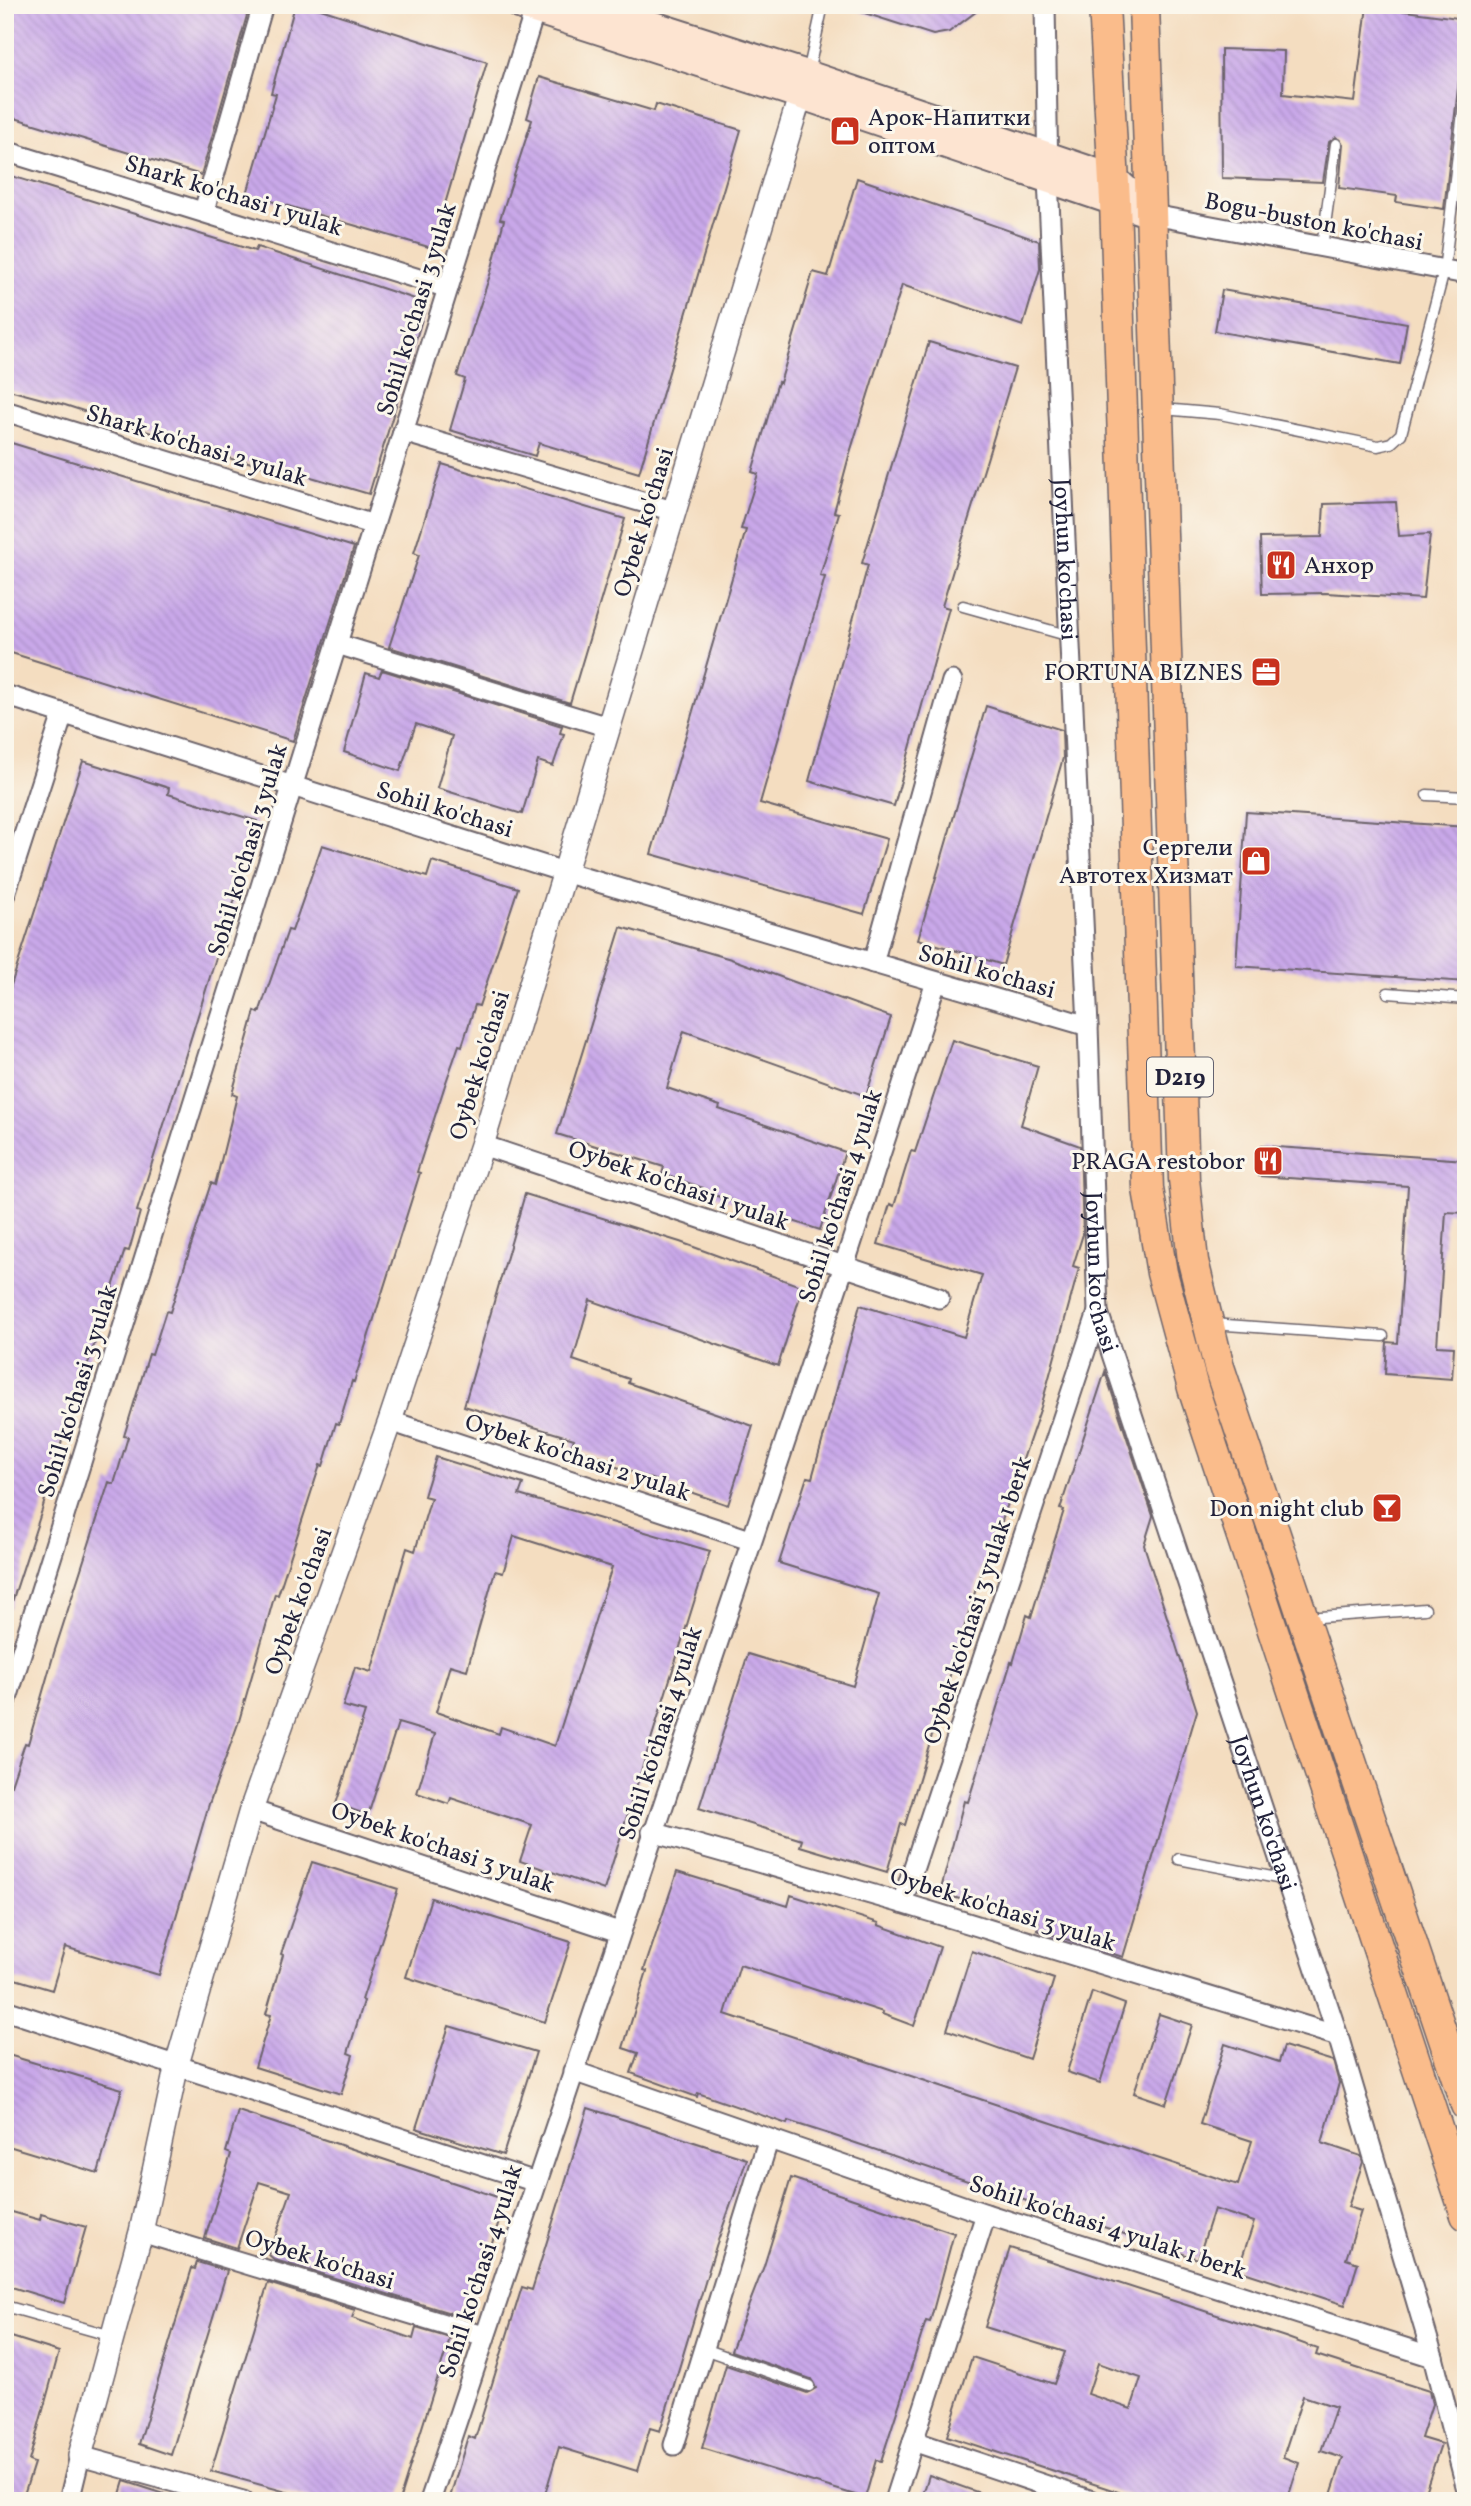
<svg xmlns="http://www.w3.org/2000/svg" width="1471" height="2506" viewBox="0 0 1471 2506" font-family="Vollkorn,serif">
<defs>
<pattern id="building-back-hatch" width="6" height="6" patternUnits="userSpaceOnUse" patternTransform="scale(1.75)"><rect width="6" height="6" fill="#c9a8e9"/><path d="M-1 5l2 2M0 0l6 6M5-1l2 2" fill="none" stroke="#ac90c9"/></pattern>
</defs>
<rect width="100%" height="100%" fill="#fbf7ec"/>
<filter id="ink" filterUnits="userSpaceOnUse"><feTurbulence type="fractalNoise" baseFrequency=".0143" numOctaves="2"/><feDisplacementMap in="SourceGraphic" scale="14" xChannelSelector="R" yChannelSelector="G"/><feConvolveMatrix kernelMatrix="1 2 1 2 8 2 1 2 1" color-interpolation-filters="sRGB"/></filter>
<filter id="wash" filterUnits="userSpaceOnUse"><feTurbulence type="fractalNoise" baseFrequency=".00686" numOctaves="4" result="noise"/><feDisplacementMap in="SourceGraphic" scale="28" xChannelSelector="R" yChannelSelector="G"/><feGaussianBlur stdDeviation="1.57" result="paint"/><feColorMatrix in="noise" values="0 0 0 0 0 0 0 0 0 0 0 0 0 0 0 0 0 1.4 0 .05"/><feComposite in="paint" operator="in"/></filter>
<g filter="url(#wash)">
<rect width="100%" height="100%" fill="#f4ddc0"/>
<g id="blocks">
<path fill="url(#building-back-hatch)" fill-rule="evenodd" d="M5 5H250L201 175 5 115Z
M295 5H308L487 62 432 248 247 194 276 94 271 93Z
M852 5H985L949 32 933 35 852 9Z
M1367 6 1466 19 1444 209 1396 202 1397 196 1339 188 1343 144 1336 137 1329 142 1323 182 1222 178 1221 49 1284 51 1283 94 1355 102Z
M539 77 654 111 656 104 741 130 639 473 539 443 535 456 450 430 465 379 457 376 491 272 504 220 500 219 532 120 527 118Z
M1466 152V211L1459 210Z
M5 174 255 251 257 247 427 303 369 494 284 469 282 473 239 459 238 461 65 405 5 389Z
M857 178 1039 241 1040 269 1023 326 902 285 849 456 834 512 839 513 820 576 825 577 760 803 887 839 864 914 651 854 746 530 741 529 758 474 752 472 778 382 780 383 813 272 828 276Z
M1222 290 1407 323 1400 364 1215 331Z
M929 342 1015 368 942 606 949 608 894 806 809 781 868 565 862 563Z
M5 441 354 547 293 741 5 651Z
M442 464 625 519 570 703 389 647 419 555 414 553Z
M1396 502 1399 536 1430 534 1423 599 1326 593 1262 594 1260 538 1322 537 1324 504Z
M382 670 562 726 560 733 564 734 553 766 538 761 522 814 437 788 452 736 416 724 400 771 344 752 366 673 379 677Z
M986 706 1062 730 1063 758 1003 965 918 939Z
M83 761 169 788 168 794 257 821 232 909 235 911 223 950 219 948 137 1211 140 1212 129 1251 125 1250 83 1379 80 1378 42 1510 10 1608 5 1607V1004Z
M1246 812 1466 827V982L1236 966Z
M322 845 427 877 432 861 518 888 479 1006 475 1005 462 1046 459 1045 445 1085 417 1172 420 1173 354 1382 352 1381 339 1424 336 1423 323 1466 320 1465 278 1595 275 1594 239 1721 209 1804 159 1975 65 1947 52 1990 5 1976V1803L25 1743 28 1744 54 1653 109 1482 114 1484 128 1437 124 1436 149 1354 152 1355 166 1311 170 1312 211 1183 215 1185 237 1096 232 1094 255 1011 259 1013 288 930 292 931Z
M621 927 731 959 891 1017 866 1096 684 1031 667 1088 720 1106 719 1109 845 1152 820 1230 702 1191 703 1188 662 1174 664 1167 557 1134Z
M952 1040 1038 1066 1021 1125 1080 1146 1083 1234 1073 1266 1079 1268 1041 1407 994 1544 990 1542 905 1825 901 1824 887 1872 800 1846 802 1840 699 1808 748 1654 853 1686 879 1594 779 1563 807 1477 812 1478 860 1305 964 1337 982 1275 878 1244 890 1204 894 1206 911 1151 915 1152Z
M1261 1146 1466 1160V1213L1446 1212 1437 1346 1454 1347 1452 1379 1385 1374 1387 1342 1398 1343 1408 1186 1259 1176Z
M525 1194 680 1242 803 1287 778 1366 590 1300 573 1360 629 1379 628 1383 753 1426 728 1505 611 1465 612 1461 571 1447 574 1439 464 1406Z
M1105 1372 1153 1516 1144 1545 1197 1711 1123 1957 1037 1930 1039 1923 940 1893 964 1801 968 1802 1011 1662 1013 1663 1027 1615 1031 1617 1064 1510 1060 1509Z
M436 1457 523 1484 519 1495 710 1551 604 1890 520 1861 532 1825 451 1798 449 1804 417 1793 435 1734 398 1723 368 1815 336 1804 365 1712 343 1706 355 1667 371 1672 407 1548 415 1551 431 1498 424 1496ZM514 1536 612 1567 555 1746 501 1727 499 1734 436 1712 450 1665 467 1670 495 1571 503 1573Z
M312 1862 398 1889 362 2000 364 2001 348 2053 353 2055 341 2094 255 2067 271 2015 266 2014 283 1955 281 1954Z
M677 1872 788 1906 791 1895 879 1923 878 1925 940 1947 914 2026 882 2014 883 2012 740 1965 725 2014 1238 2185 1252 2141 1200 2124 1225 2044 1279 2062 1284 2046 1333 2061 1339 2083 1322 2143 1361 2156 1363 2162 1348 2207 1361 2211 1346 2259 1358 2263 1345 2305 1238 2270 1254 2222 1214 2209 1198 2259 832 2135 788 2121 787 2124 698 2093 697 2097 631 2073 638 2053 623 2048 647 1971 644 1970Z
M431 1898 571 1942 545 2022 406 1977Z
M972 1951 1054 1979 1029 2059 947 2030Z
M1092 1992 1125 2004 1100 2083 1067 2072Z
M1159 2014 1192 2025 1166 2104 1134 2093Z
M449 2026 536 2052 503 2155 416 2128Z
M5 2054 122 2089 98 2173 5 2145Z
M588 2108 747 2159 716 2246 660 2431 650 2428 637 2471 559 2447 543 2501H449L468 2436 475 2439 522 2287 532 2290Z
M238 2111 506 2200 467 2318 275 2260 269 2255 291 2192 259 2182 237 2248 205 2238 231 2154 226 2152Z
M791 2178 954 2233 930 2322 926 2321 881 2461 876 2460 865 2498 702 2448 726 2365 807 2393 816 2388 811 2379 731 2351 764 2266Z
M5 2210 40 2220 41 2214 86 2227 64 2303 5 2285Z
M1010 2248 1285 2337 1318 2349 1316 2355 1429 2391 1432 2404 1421 2438 1441 2444 1422 2501H1329L1343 2458 1321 2451 1336 2407 1303 2396 1283 2457 1299 2463 1287 2501H1146L947 2436 972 2357 1054 2384 1065 2352 985 2327ZM1098 2363 1141 2378 1131 2409 1088 2394Z
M197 2262 227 2271 171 2455 139 2444 192 2268 195 2269Z
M268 2283 355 2310 352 2318 413 2339 416 2328 450 2338 399 2501H319L211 2471Z
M5 2335 59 2352 29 2461 34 2463 22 2501 5 2497Z
M929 2475 994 2498 993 2501H921Z
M124 2481 177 2498V2501H118Z"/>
</g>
</g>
<g filter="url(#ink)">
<use href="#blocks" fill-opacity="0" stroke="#6c636a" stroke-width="2"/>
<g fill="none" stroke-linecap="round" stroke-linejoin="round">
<g stroke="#6c636a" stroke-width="13">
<path id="service" d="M808 73 823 5
M1322 247 1336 144
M1163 409 1220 414 1378 446 1391 443 1401 434 1444 271 1466 87
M963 606 1070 636
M1427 795 1466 797
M1388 993 1466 999
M1212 1324 1383 1336
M1307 1618 1425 1609
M1179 1859 1287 1880
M5 2306 112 2336
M704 2349 809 2386"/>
</g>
<g stroke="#6c636a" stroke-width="23">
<g id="minor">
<path id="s1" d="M1045 5 1048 179 1088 1026 1098 1312 1338 2036 1433 2357 1466 2486"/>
<path d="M5 151 448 288"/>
<path d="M204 211 263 5"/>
<path d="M1153 215 1466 274"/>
<path d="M5 411 374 525"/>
<path d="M403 432 673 511"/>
<path d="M337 644 608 727"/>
<path d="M5 695 564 872 1088 1026"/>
<path d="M5 894 63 714"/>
<path d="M873 963 952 681"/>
<path d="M482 1145 939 1298"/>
<path d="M390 1421 750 1540"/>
<path d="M5 1705 535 10"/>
<path d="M251 1810 619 1932"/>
<path d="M652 1832 902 1903 1338 2036"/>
<path d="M902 1903 1098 1312"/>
<path d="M5 2010 536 2182"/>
<path d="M573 2071 986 2214 1433 2357"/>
<path d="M141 2232 484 2336"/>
<path d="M913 2441 1092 2501"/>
<path d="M674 2445 768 2141"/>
<path d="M69 2501 80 2456 243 2501"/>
<path d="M430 2501 844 1266 936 982"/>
<path d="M894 2501 986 2214"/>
</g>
</g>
<g stroke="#6c636a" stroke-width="26">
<path id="tertiary" d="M80 2456 141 2232 177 2064 251 1810 390 1421 482 1145 805 80"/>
</g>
<g stroke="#6c636a" stroke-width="30">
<path id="secondary" d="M519 5 799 95 1153 215
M591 5 807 74 1114 178 1129 192"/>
</g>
<g stroke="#6c636a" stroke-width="33">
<path id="primary" d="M1104 5 1115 201 1148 1189 1162 1273 1193 1388 1466 2215
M1144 5 1184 1179 1193 1261 1219 1367 1466 2105"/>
</g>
<use href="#service" stroke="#fff" stroke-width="10"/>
<use href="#minor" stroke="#fff" stroke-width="19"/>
<use href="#tertiary" stroke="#fff" stroke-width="23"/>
<use href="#secondary" stroke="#fde4d1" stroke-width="26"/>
<use href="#primary" stroke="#fabc8b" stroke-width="30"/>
</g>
</g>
<defs>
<g id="shop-square" transform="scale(1.575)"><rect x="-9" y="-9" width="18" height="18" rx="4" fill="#c8321e" stroke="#fbf7ec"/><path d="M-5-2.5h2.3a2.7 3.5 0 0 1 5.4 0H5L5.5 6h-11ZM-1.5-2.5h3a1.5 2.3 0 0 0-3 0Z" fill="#fff"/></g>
<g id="restaurant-square" transform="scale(1.575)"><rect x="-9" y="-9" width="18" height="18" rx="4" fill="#c8321e" stroke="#fbf7ec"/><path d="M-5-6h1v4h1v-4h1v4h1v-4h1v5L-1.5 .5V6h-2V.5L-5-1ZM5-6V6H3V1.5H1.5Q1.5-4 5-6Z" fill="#fff"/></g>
<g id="office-square" transform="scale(1.575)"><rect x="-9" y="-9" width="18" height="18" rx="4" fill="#c8321e" stroke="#fbf7ec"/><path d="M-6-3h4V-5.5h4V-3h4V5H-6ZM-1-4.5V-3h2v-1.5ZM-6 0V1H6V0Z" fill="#fff"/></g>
<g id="bar-square" transform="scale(1.575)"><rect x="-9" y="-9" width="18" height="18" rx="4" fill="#c8321e" stroke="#fbf7ec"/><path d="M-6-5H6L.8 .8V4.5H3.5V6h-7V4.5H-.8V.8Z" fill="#fff"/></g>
</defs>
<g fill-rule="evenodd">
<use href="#shop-square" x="845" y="131"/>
<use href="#restaurant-square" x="1281" y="565"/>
<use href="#office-square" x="1266" y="672"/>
<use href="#shop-square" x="1256" y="861"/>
<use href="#restaurant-square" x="1268" y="1161"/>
<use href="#bar-square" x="1387" y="1508"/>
</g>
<g text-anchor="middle" stroke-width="6" stroke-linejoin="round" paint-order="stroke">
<rect fill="#fbf7ec" stroke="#636270" stroke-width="2" x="1147" y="1057.5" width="66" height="39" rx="5"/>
<g font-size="23" font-weight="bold" fill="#22223b">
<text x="1180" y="1085">D219</text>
</g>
<g font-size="24" fill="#22223b" stroke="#fbf7ec" text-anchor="end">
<text x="868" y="125" text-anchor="start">Арок-Напитки<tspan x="868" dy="28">оптом</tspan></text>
<text x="1304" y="573" text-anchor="start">Анхор</text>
<text x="1243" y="680">FORTUNA BIZNES</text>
<text x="1233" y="855">Сергели<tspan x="1233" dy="28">Автотех Хизмат</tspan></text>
<text x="1245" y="1169">PRAGA restobor</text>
<text x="1364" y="1516">Don night club</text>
</g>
<g font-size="24" fill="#22223b" stroke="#fbf7ec">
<text transform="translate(234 195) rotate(17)" y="8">Shark ko'chasi 1 yulak</text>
<text transform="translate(1314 221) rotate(11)" y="8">Bogu-buston ko'chasi</text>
<text transform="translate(416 309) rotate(-73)" y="8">Sohil ko'chasi 3 yulak</text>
<text transform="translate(197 445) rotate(17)" y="8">Shark ko'chasi 2 yulak</text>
<text transform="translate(643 522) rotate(-73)" y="8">Oybek ko'chasi</text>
<text dy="8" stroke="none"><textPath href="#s1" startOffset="555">Joyhun ko'chasi</textPath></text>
<text transform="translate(445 809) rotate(17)" y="8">Sohil ko'chasi</text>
<text transform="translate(247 850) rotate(-73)" y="8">Sohil ko'chasi 3 yulak</text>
<text transform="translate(987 971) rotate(16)" y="8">Sohil ko'chasi</text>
<text transform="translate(479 1065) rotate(-73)" y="8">Oybek ko'chasi</text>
<text transform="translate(679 1185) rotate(19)" y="8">Oybek ko'chasi 1 yulak</text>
<text transform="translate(840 1196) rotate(-72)" y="8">Sohil ko'chasi 4 yulak</text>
<text dy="8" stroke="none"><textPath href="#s1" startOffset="1269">Joyhun ko'chasi</textPath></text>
<text transform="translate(77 1391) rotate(-73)" y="8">Sohil ko'chasi 3 yulak</text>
<text transform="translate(578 1457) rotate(18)" y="8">Oybek ko'chasi 2 yulak</text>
<text transform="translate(977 1600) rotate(-72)" y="8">Oybek ko'chasi 3 yulak 1 berk</text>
<text transform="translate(298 1601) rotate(-70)" y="8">Oybek ko'chasi</text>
<text transform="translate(660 1733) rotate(-72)" y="8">Sohil ko'chasi 4 yulak</text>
<text dy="8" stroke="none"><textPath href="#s1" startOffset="1836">Joyhun ko'chasi</textPath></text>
<text transform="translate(443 1847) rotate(19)" y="8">Oybek ko'chasi 3 yulak</text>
<text transform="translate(1003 1909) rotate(17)" y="8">Oybek ko'chasi 3 yulak</text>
<text transform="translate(1108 2227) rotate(18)" y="8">Sohil ko'chasi 4 yulak 1 berk</text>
<text transform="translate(320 2259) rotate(17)" y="8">Oybek ko'chasi</text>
<text transform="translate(480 2271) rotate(-72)" y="8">Sohil ko'chasi 4 yulak</text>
</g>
</g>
<rect width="1471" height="2506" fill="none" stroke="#fbf7ec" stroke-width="28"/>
</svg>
